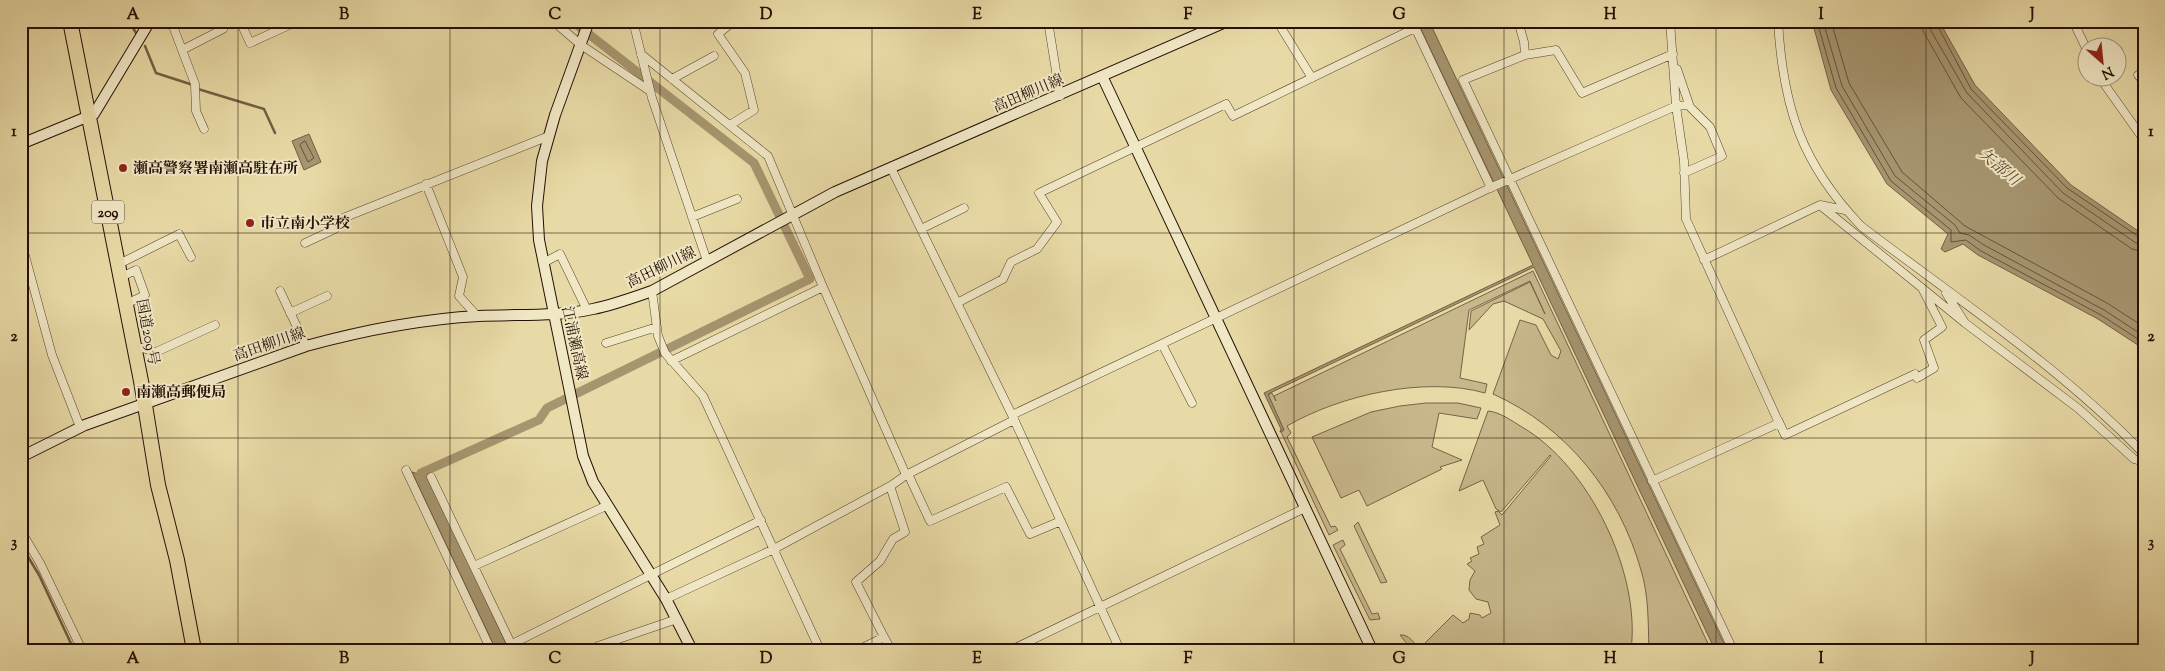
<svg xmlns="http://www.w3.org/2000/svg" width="2165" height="671" viewBox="0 0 2165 671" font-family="'Sorts Mill Goudy','Noto Serif JP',serif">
<rect width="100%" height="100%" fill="#e8daa6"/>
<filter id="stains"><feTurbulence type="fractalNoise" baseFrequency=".004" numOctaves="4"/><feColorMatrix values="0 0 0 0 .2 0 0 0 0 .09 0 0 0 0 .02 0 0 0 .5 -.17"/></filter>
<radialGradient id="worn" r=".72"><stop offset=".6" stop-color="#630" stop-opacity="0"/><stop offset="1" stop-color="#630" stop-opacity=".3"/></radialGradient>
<path fill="#c7b78b" stroke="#766348" d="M1533 271 1711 650H1649C1648 623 1649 596 1641 570 1619 493 1567 427 1493 394L1520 320 1536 325 1551 355 1558 359 1561 351 1543 319 1504 301 1493 304 1469 330 1471 311 1530 282 1545 314 1530 281 1469 310 1460 378 1487 384 1485 393C1425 376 1340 395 1287 426L1291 433 1287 437 1331 527 1335 526 1338 530 1329 535 1281 432 1284 430 1268 395 1272 393 1276 401 1274 396Z
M1426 403H1458L1481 408 1477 419 1439 413 1432 447 1462 460 1440 467 1442 469 1367 506 1359 490 1341 498 1312 437 1371 412 1400 406Z
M1488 411C1500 412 1512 421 1522 427 1589 466 1641 573 1631 650H1412L1400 635C1409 634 1414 643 1419 649L1424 647 1423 645 1453 615 1463 623 1469 619 1470 613 1480 615 1482 618 1491 613 1488 602 1476 599 1469 590 1470 580 1475 571 1467 564 1472 561 1470 558 1479 554 1477 547 1484 544 1481 537 1500 525 1495 512 1498 511 1502 515 1551 456 1550 455 1501 512 1496 509 1483 480 1459 491Z
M1358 522 1387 582 1381 583 1354 526Z
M1343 540 1345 545 1340 549 1372 614 1378 613 1380 619 1370 620 1333 545Z"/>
<path fill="#a6956f" stroke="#735f45" d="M1417 21H1429L1727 650H1715L1534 267 1268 394 1284 430 1280 432 1281 429 1264 393 1533 265Z
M1812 21H1939L1975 85 2071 185 2144 235V349L2098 319 1978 255 1963 244 1945 252 1941 249 1948 234 1887 184 1831 90Z
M309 134 321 162 304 170 292 141Z
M412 472 428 477 509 650H496Z"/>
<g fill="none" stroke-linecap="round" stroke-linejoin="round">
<path stroke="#66523a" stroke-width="1" d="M1817 21 1836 88 1891 181 1951 230V242L1966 240 1981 251 2101 315 2144 343
M1823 21 1842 86 1895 176 1955 225 1960 233 1969 235 1984 245 2104 310 2144 336
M1831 21 1849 83 1902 172 1965 226 2107 303 2144 327
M1921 21 1923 31 1961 98 2058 198 2132 249 2144 252
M1929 21 1930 29 1967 93 2063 193 2136 243 2144 245
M1935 21 1971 89 2067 188 2139 237 2144 238
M305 141 314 158 308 162 300 145Z"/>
<path stroke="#735f45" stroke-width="2.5" d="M129 21 136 33
M145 46 156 73 190 84
M198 89 264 109 275 133
M21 545 39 575 74 650"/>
<path stroke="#a6956f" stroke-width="9" d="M427 484 421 473 539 420 547 408 810 279 754 163 572 21"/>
<g stroke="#56422d" stroke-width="9">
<path id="street" d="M171 21 195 84 196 111 204 129
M240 21 250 43 298 21
M553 21 581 45 650 91
M633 21 652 98 707 261
M1048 21 1060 96
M1277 21 1312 78
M1412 21 1491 188
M1518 21 1524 42 1525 55 1463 80 1733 650
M1778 21C1783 107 1801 163 1861 226 1957 299 2060 367 2144 454
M2073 21 2088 52
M182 50 223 29
M641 54 768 156 823 287 906 475
M1525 55 1556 50 1582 93 1673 54
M1677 69 1690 107
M2144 72 2138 75 2144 82
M2100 78 2144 140
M672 79 714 56
M730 125 754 110 745 73 718 34 734 21
M891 168 1012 415 1120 650
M426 184 463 277 459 296 477 316
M1821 206 1922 288
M692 217 737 199
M921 229 964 208
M21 241 52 355 80 427
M305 243 335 229 333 222 549 136
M1704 260 1820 205 1845 210
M543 263 560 254 587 310
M119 264 179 234 191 257
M121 277 136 270 145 295 126 304
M280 291 306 346
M652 291 658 336 665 353 703 396 820 650
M1946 293 1965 323 2079 409 2134 459 2144 462
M957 303 1003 279 1011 262 1037 249 1057 222 1039 193 1226 104 1233 116 1415 28
M290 313 327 296
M606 343 657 327
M1162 344 1192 403
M135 350 142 348 156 352 215 325
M671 361 823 287
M1012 415 1492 187 1676 106 1688 105 1710 127 1722 156 1684 173
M1778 420 1785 435 1915 374 1917 378 1934 368 1924 340 1942 327 1922 288 1965 323
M406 470 491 650
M908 474 930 521 1006 487 1030 534 1061 521
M431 477 514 650
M1652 481 1779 423 1686 219 1684 161 1676 106 1670 21
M21 531 40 563 82 650
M474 566 606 506
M666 599 774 549 892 485 906 475 1014 420
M884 637 856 582 880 561 893 539 905 532 890 486
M500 650 761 520
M599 650 598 646 677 619
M858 650 884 637 891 650
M1011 650 1305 508"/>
</g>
<g stroke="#260f05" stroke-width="12">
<path id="secondary" d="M589 21 555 115 542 161 537 206 539 240 583 456 593 482 666 599 692 650
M1102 76 1372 650
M21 144 94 114 150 21
M21 457 85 425 306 346C361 331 421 319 479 316 517 314 556 317 593 309 613 305 632 298 652 291L835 192 1228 21"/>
</g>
<g stroke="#260f05" stroke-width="16">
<path id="highway" d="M70 21 141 381 158 485 177 560 194 650"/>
</g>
<use href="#street" stroke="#f0e7c5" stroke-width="8"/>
<use href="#secondary" stroke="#f0e7c5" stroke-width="10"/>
<use href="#highway" stroke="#e8daa6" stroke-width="14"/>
</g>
<path fill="none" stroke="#260f05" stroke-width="1" stroke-opacity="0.55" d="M238 21V650M450 21V650M660 21V650M872 21V650M1082 21V650M1294 21V650M1504 21V650M1716 21V650M1926 21V650M21 233H2144M21 438H2144"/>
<g fill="#8f2418" stroke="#f0e7c5" stroke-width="2">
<circle cx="123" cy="168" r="5"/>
<circle cx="250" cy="223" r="5"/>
<circle cx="126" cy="392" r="5"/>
</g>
<g text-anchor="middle" stroke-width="4" stroke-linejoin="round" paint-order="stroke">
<rect fill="#f0e7c5" stroke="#63503f" stroke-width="1" x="92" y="200.5" width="32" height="23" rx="4"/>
<g font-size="14" font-weight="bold" fill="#260f05">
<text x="108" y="217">209</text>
</g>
<g font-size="15" fill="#260f05" stroke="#f0e7c5">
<text transform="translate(1028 93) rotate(-23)" y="5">高田柳川線</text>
<text transform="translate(661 267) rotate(-26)" y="5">高田柳川線</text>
<text transform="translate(148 332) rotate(79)" y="5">国道209号</text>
<text transform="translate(575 343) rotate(78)" y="5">江浦瀬高線</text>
<text transform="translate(269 344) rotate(-19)" y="5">高田柳川線</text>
</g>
<g font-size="15" font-weight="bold" fill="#260f05" stroke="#f0e7c5" text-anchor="start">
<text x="133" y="173">瀬高警察署南瀬高駐在所</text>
<text x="260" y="228">市立南小学校</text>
<text x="136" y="397">南瀬高郵便局</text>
</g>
<g font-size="16" font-style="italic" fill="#604b35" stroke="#f0e7c5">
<text transform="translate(2000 166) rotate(40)" y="6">矢部川</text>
</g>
</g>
<rect width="2165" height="671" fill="none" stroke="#e8daa6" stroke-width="55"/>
<g transform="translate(2102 62) rotate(153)"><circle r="24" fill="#f0e7c5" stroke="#9f9178"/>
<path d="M0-4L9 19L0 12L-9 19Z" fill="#8f2418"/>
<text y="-8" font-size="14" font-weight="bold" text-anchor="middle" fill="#260f05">N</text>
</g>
<rect x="28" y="28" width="2110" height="616" fill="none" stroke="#260f05" stroke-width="2"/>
<g font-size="16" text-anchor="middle" font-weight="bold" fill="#260f05">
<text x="133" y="19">A</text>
<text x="344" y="19">B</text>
<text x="555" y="19">C</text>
<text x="766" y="19">D</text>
<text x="977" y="19">E</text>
<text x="1188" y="19">F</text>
<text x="1399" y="19">G</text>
<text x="1610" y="19">H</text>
<text x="1821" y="19">I</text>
<text x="2032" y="19">J</text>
<text x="14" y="136">1</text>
<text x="2151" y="136">1</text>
<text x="14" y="341">2</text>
<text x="2151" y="341">2</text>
<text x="14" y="547">3</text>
<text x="2151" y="547">3</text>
<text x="133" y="663">A</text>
<text x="344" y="663">B</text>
<text x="555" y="663">C</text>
<text x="766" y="663">D</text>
<text x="977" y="663">E</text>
<text x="1188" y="663">F</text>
<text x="1399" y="663">G</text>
<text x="1610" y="663">H</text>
<text x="1821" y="663">I</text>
<text x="2032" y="663">J</text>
</g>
<rect width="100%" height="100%" filter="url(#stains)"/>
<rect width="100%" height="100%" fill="url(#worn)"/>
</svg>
